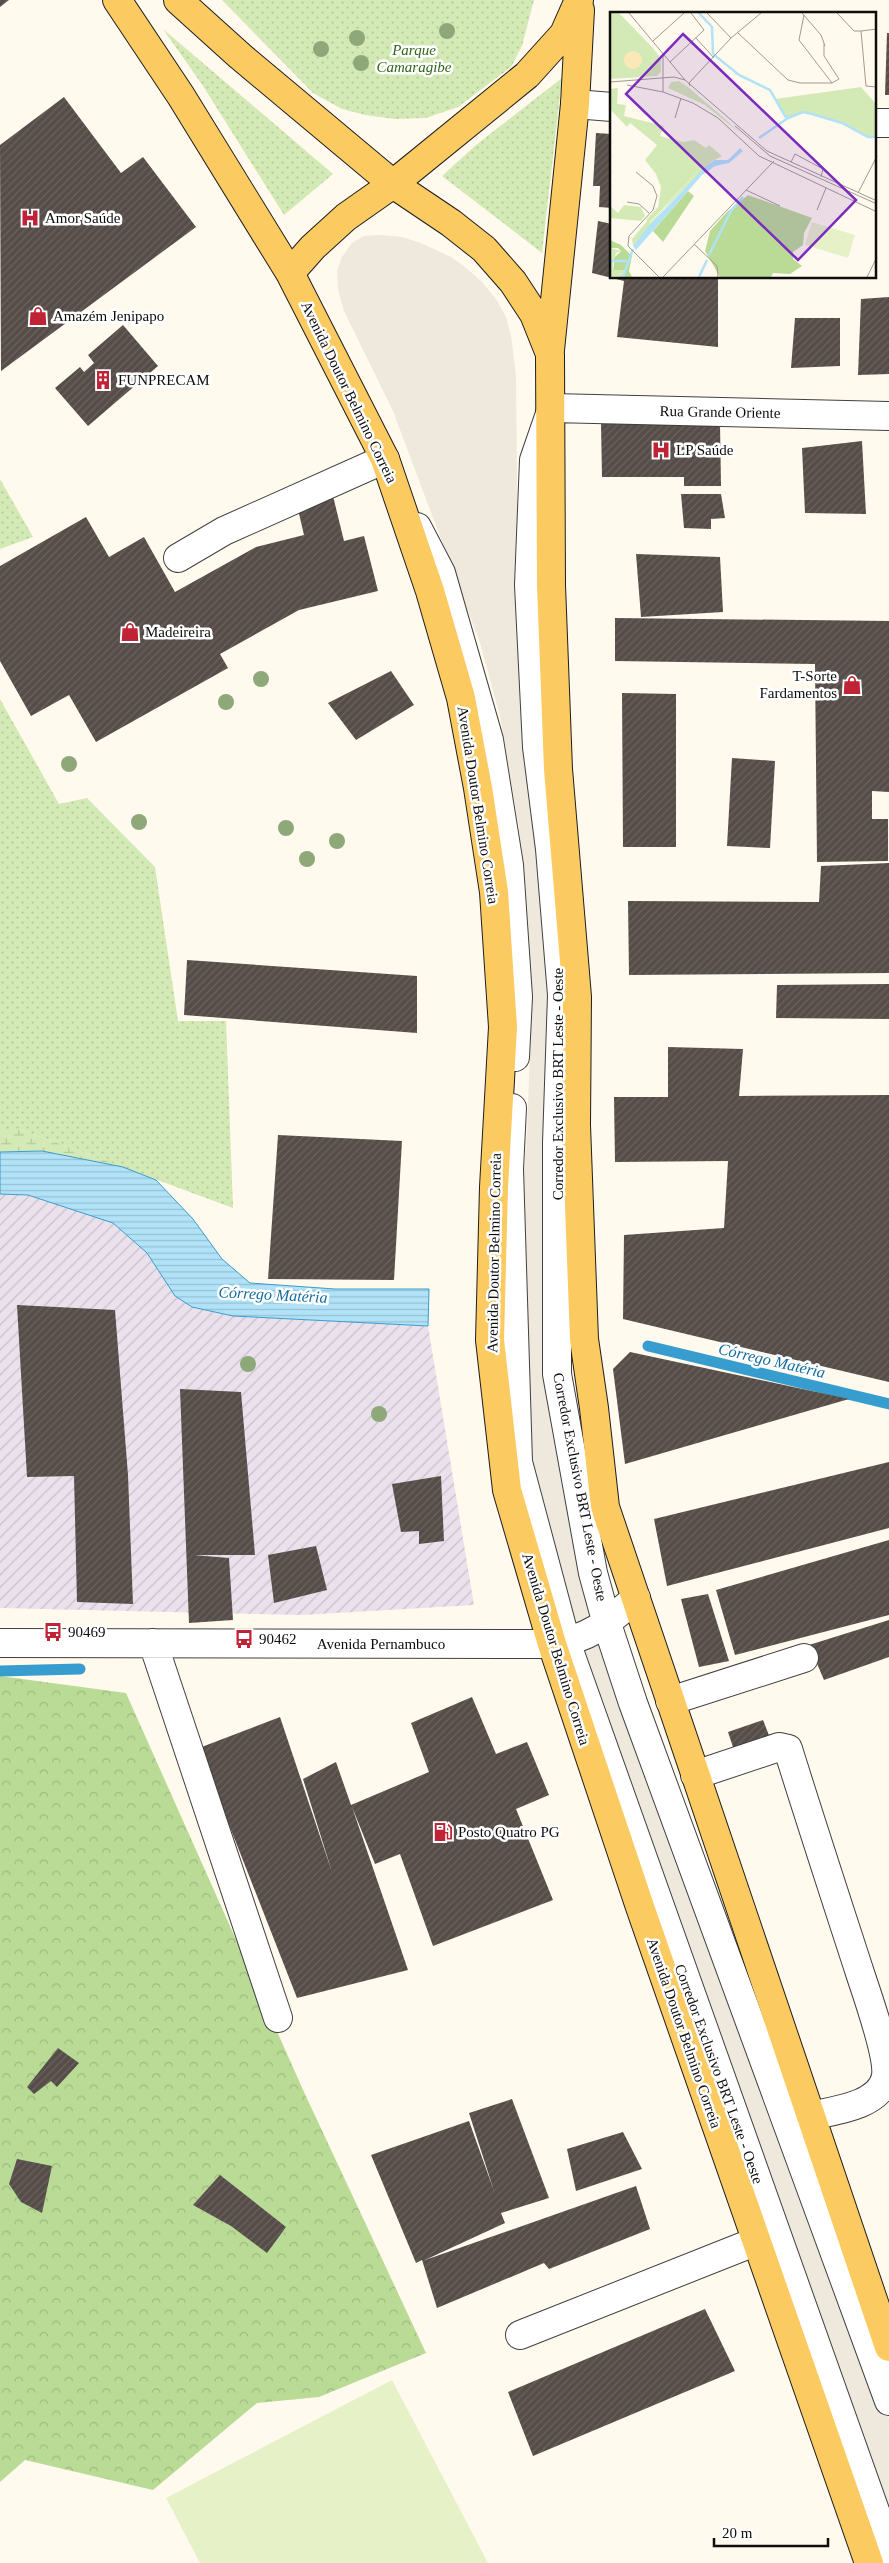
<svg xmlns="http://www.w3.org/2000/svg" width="889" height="2563" viewBox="0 0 889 2563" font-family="Georgia,serif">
<defs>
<pattern id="industrial-furrows" width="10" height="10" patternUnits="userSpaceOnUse" patternTransform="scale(1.25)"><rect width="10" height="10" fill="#eae1ec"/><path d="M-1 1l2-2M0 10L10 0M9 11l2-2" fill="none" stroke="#c8c0c9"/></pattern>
<pattern id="grass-dots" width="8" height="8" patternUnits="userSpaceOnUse" patternTransform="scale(1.25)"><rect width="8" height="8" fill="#d4eab6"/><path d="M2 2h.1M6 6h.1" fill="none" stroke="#b5c89b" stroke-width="1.8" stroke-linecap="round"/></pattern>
<pattern id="forest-crowns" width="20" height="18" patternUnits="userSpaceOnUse" patternTransform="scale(1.25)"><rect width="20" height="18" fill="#b9db95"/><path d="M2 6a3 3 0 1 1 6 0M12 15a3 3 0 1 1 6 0" fill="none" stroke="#9ebb7f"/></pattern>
<pattern id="wetland-marsh" width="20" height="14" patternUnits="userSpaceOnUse" patternTransform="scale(1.25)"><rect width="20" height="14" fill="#d4eab6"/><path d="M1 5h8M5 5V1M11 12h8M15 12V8" fill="none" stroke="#b5c89b"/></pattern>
<pattern id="water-rules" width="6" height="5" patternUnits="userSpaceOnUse" patternTransform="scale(1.25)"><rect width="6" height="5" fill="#b1e2f7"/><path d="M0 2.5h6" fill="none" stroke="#97c1d3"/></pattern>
<pattern id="building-hatch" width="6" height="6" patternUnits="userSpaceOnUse" patternTransform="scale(1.25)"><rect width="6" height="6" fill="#564d49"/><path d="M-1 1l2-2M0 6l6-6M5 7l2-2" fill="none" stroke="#69625f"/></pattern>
</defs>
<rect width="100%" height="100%" fill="#fffaed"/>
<path fill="url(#industrial-furrows)" d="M0 1194 28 1195 113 1223 147 1253 175 1296 233 1316 428 1326 474 1605 302 1615 0 1608Z"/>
<path fill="url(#grass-dots)" d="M222 0H534L522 46 511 67 458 107 426 118 395 119 365 115 342 109 313 93Z
M163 29 333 174 284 215 203 86Z
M562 78 542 253 442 176 476 145Z
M0 479 33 537 0 549Z
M0 699 59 804 87 798 155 867 178 1021H226L233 1208 19 1129H0Z"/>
<path fill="url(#forest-crowns)" d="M0 1676 126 1693 304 2092 426 2353 319 2397 257 2403 153 2490 25 2460 0 2482Z"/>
<path fill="url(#wetland-marsh)" d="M0 1129H19L123 1167 42 1151 0 1152Z"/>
<path fill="#e6f1c8" d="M392 2380 488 2563H200L166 2498Z"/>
<path fill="#efe8dc" d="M381 235 402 237 421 243 451 257 465 267 481 281 496 299 506 317 511 336 516 375 518 580 550 931 567 1489 760 2061 889 2419V2515L609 1753 529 1463 521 1212 527 1131 532 1000 519 828 500 716 480 643 393 411 344 311 338 290 337 271 342 257 352 243 364 236Z"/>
<path fill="url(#water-rules)" stroke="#379dcf" d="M42 1151 123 1167 156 1180 193 1219 222 1259 250 1283 335 1289H429L428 1326 233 1316 192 1307 175 1296 147 1253 113 1223 28 1195 0 1194V1152Z"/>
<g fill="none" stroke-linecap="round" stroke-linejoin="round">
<path stroke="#379dcf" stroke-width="11" d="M648 1346 889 1404
M0 1671 80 1669"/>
</g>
<path fill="url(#building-hatch)" d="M0 0H9L0 7Z
M887 33H889V95H885Z
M64 97 121 173 143 157 196 227 1 371 0 145Z
M596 133 612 134V208L599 207 600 186H593Z
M598 221 612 224V278L592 273Z
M612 278H718V347L617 337 624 281Z
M889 297V374L858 375 861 299Z
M795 318H840V366L791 368Z
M123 325 158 366 88 426 55 388 80 367 84 372 94 363 88 355Z
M601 424H720L721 486H684V477H602Z
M862 441 866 514 805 513 802 448Z
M681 494H721L725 518 711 519V529L684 528Z
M333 496 344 541 364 536 378 591 299 610 220 654 228 668 96 742 69 695 31 716 0 661V566L86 517 109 557 144 537 175 592 256 547 304 535 297 505Z
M636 554 720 557 723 612 641 617Z
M615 618 889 621V792L872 791V819H888V861L817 862 815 664 615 661Z
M391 671 414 705 356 740 328 703Z
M622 693 676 694V847H623Z
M732 758 775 761 770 848 727 846Z
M889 863V973L629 975 628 901 819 902 821 866Z
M187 960 417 976V1033L184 1015Z
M889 984V1019L776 1018 777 985Z
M668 1047 743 1049 739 1096 889 1095V1382L623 1319 624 1235 724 1228 728 1161 615 1162 614 1097H668Z
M278 1135 402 1141 394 1280 268 1279Z
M17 1305 115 1310 128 1475 133 1604 77 1602 74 1476 27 1477Z
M630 1352 849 1399 625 1464 613 1369Z
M180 1389 241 1392 255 1555H194L229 1558 233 1620 189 1623Z
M889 1462V1528L667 1586 654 1519Z
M441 1476 444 1541 419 1544V1531L401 1532 392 1484Z
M889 1540V1615L735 1655 716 1590Z
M316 1546 327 1590 274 1603 268 1555Z
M708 1594 729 1661 699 1667 681 1599Z
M889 1620V1657L824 1680 809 1645Z
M472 1697 496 1754 527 1742 549 1795 516 1809 553 1900 433 1946 400 1854 375 1864 352 1807 408 1970 297 1998 199 1748 280 1717 332 1872 303 1779 336 1762 351 1805 429 1772 411 1723Z
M763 1720 772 1743 736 1756 728 1732Z
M58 2048 79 2063 57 2087 51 2081 34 2094 27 2087Z
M512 2099 549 2198 501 2213 505 2223 425 2260 636 2186 650 2229 549 2269 544 2263 437 2308 422 2260 416 2263 371 2155 469 2121 494 2191 469 2113Z
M623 2132 642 2169 576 2191 567 2149Z
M17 2159 52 2166 42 2213 21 2202 9 2184Z
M220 2175 286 2227 267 2253 231 2226 193 2205Z
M705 2309 735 2371 533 2456 508 2392Z"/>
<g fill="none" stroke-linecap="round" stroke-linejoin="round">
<g stroke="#404040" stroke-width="30">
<path id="minor" d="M575 104 612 107
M875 123H889
M889 416 552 408 534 460 529 585 537 747 550 849 562 995 557 1143V1374L593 1573 607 1624 633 1703 889 2401
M417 527 441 573 489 740 509 865 518 997 515 1057
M178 558 224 531 385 459
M512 1108 509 1169 518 1462 566 1642 889 2550
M0 1643 552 1644C590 1639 607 1623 636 1598
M153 1643 278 2018
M670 1701 804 1658
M695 1775 779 1747 788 1749C811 1823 835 1896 859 1970 866 1992 889 2055 886 2076 881 2106 833 2111 809 2116
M520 2335 757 2241"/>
</g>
<g stroke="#1e1e1e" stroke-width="30">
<path id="major" d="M117 0 181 96 290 273 385 459 430 591 461 698 478 788 494 892 503 1027 494 1187 490 1340 507 1490 552 1644 640 1907 869 2563
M178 0 240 56 393 184 451 223 484 249 513 282 534 314 550 354 551 585 558 769 577 997 576 1125 584 1339 594 1408 605 1507 889 2347
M290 273 313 247 346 217 393 184 527 75 564 34 579 0
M550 350 575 104 580 10"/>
</g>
<use href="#minor" stroke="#fff" stroke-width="28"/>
<use href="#major" stroke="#fbca61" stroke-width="28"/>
</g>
<g fill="#8ea87a">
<circle cx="447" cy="31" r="8"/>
<circle cx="357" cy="38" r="8"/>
<circle cx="321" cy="49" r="8"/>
<circle cx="361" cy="63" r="8"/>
<circle cx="261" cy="679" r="8"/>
<circle cx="226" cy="702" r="8"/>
<circle cx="69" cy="764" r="8"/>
<circle cx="139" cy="822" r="8"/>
<circle cx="286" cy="828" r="8"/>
<circle cx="337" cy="841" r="8"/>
<circle cx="307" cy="859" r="8"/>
<circle cx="248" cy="1364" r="8"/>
<circle cx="379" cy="1414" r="8"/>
</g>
<defs>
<g id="hospital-bare" transform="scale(1.5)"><path d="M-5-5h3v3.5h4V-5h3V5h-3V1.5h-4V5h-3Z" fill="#bf2335" stroke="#fff" stroke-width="2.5" paint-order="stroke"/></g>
<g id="shop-bare" transform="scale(1.5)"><path d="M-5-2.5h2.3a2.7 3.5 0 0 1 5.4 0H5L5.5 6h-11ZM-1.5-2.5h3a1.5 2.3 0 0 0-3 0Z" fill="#bf2335" stroke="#fff" stroke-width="2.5" paint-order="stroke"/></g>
<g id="building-bare" transform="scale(1.5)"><path d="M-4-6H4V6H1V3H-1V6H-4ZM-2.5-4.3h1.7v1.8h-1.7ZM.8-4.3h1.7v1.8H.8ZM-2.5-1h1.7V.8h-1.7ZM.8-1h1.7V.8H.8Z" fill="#bf2335" stroke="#fff" stroke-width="2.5" paint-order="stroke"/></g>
<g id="bus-bare" transform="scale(1.5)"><path d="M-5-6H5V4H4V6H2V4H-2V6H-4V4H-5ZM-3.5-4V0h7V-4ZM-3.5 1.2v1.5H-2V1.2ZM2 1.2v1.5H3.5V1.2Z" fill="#bf2335" stroke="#fff" stroke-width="2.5" paint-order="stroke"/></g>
<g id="fuel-bare" transform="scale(1.5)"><path d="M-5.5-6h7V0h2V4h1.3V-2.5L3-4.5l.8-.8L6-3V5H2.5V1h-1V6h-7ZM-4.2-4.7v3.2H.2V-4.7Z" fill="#bf2335" stroke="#fff" stroke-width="2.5" paint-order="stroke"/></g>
</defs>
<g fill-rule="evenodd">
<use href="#hospital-bare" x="30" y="218"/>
<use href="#shop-bare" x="38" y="316"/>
<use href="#building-bare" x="103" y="380"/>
<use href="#hospital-bare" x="661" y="450"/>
<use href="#shop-bare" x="130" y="632"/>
<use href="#shop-bare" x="852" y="685"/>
<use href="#bus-bare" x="53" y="1632"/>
<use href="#bus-bare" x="244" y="1639"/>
<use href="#fuel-bare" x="443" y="1832"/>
</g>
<g text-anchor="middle" stroke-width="5" stroke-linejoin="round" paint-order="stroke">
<g font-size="15" font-style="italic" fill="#31651c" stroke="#fff">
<text x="414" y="55">Parque<tspan x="414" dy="17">Camaragibe</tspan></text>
</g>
<g font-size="15" fill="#0d0d0d" stroke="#fff" text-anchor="start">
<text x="45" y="223">Amor Saúde</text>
<text x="53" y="321">Amazém Jenipapo</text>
<text x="118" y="385">FUNPRECAM</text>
<text x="676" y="455">LP Saúde</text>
<text x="145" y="637">Madeireira</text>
<text x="837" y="681" text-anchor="end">T-Sorte<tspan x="837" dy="17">Fardamentos</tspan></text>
<text x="68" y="1637">90469</text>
<text x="259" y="1644">90462</text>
<text x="458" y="1837">Posto Quatro PG</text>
</g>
<g font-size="15" fill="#0d0d0d" stroke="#fff">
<text transform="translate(349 392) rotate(64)" y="5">Avenida Doutor Belmino Correia</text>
<text transform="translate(720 412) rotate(1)" y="5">Rua Grande Oriente</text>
<text transform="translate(478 805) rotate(81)" y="5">Avenida Doutor Belmino Correia</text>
<text transform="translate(558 1084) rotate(-90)" y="5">Corredor Exclusivo BRT Leste - Oeste</text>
<text transform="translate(494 1253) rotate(-89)" y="5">Avenida Doutor Belmino Correia</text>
<text transform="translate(580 1487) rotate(79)" y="5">Corredor Exclusivo BRT Leste - Oeste</text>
<text x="381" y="1649">Avenida Pernambuco</text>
<text transform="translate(556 1649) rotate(73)" y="5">Avenida Doutor Belmino Correia</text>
<text transform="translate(684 2033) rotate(71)" y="5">Avenida Doutor Belmino Correia</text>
<text transform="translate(719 2074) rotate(70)" y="5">Corredor Exclusivo BRT Leste - Oeste</text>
</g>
<g font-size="16" font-style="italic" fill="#146da0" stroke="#fff">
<text transform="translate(273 1294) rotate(3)" y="6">Córrego Matéria</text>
<text transform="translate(772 1360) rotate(13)" y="6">Córrego Matéria</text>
</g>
</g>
<g transform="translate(610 12)">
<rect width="266" height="266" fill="#fffaed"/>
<path d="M0 1H9L43 36 51 47V60L47 64 0 67ZM61 70 69 69 78 75 114 106 130 121 95 93 58 76ZM8 76 7 92 16 93 14 104 54 114 50 124 73 130 84 128 96 136 99 133 112 144 93 154 39 211 36 208 48 195 51 175 46 162 35 148 47 133 20 111 17 115 0 97V77ZM14 193 31 195 35 204 31 209 0 206V194L8 201Z" fill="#d4eab6"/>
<path d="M78 179 84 184 53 230 43 219ZM138 183 202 206 194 221 193 233 183 240V247L192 254 180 262 163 261 161 265H110L95 239 100 219 117 200ZM0 228 11 233 22 244 19 259 22 265H13L15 258H4V246L11 239 8 236H0Z" fill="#b9db95"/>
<path d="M251 75 266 92V125H258L232 111 193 100 178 106 171 100 165 87ZM102 149 54 197 23 234 22 227 37 209 40 211 93 154ZM0 236 11 239 6 241 3 251 4 258H15L13 265 0 264Z" fill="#d4eab6"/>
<path d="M14 48a9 9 0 1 1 18 0a9 9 0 1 1-18 0Z" fill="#fbe8b8"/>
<path d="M202 210 245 223 238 246 195 233Z" fill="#e6f1c8"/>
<path d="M130 136 133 139 119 151 105 154 92 163 26 238 23 234 37 216 96 154 105 148H118Z" fill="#b1e2f7"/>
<path fill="none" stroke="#b1e2f7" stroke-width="2.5" d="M89 1 102 15 103 42 129 63 160 78 175 104 178 106 193 100 202 102 232 111 258 125H267M149 126 178 106M99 243 121 199 133 185M0 249H17M13 265 23 237M89 265 97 248"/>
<path fill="none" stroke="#9e9b93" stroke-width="1" d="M19 1 75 68M97 1 121 26M192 1 211 23 215 34M227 1 244 19H251M194 3 189 28 222 71M267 17 251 19 256 74 267 75M127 20 178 68 190 71H222L229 67 214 44V32M86 26 104 46M43 29 74 1M60 50 94 18 81 1M0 70 64 65 75 68 157 139 267 189M17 73 53 80 83 91 108 106 149 144 267 200M80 74 79 71 121 26 151 1M53 80V42M65 106 71 86M125 114 160 144 267 192M181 150 185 142 213 157 211 165M26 160 43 174 47 184 43 198 19 224 18 234 49 265M136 178 170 194M248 181 267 144M17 190 29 192 39 201M207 198 216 176M84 232 107 254 108 265M53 265 164 149M257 265 267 245"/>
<path fill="#7b2cbf" fill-opacity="0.15" stroke="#7b2cbf" stroke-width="2.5" d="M73 22 246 188 188 248 16 82Z"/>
<rect width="266" height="266" fill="none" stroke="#0d0d0d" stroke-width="2.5"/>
</g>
<path d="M714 2538v8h114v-8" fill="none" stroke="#0d0d0d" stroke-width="2.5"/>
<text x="722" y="2538" font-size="15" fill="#0d0d0d" stroke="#ffffff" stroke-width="4" paint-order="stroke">20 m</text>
</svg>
